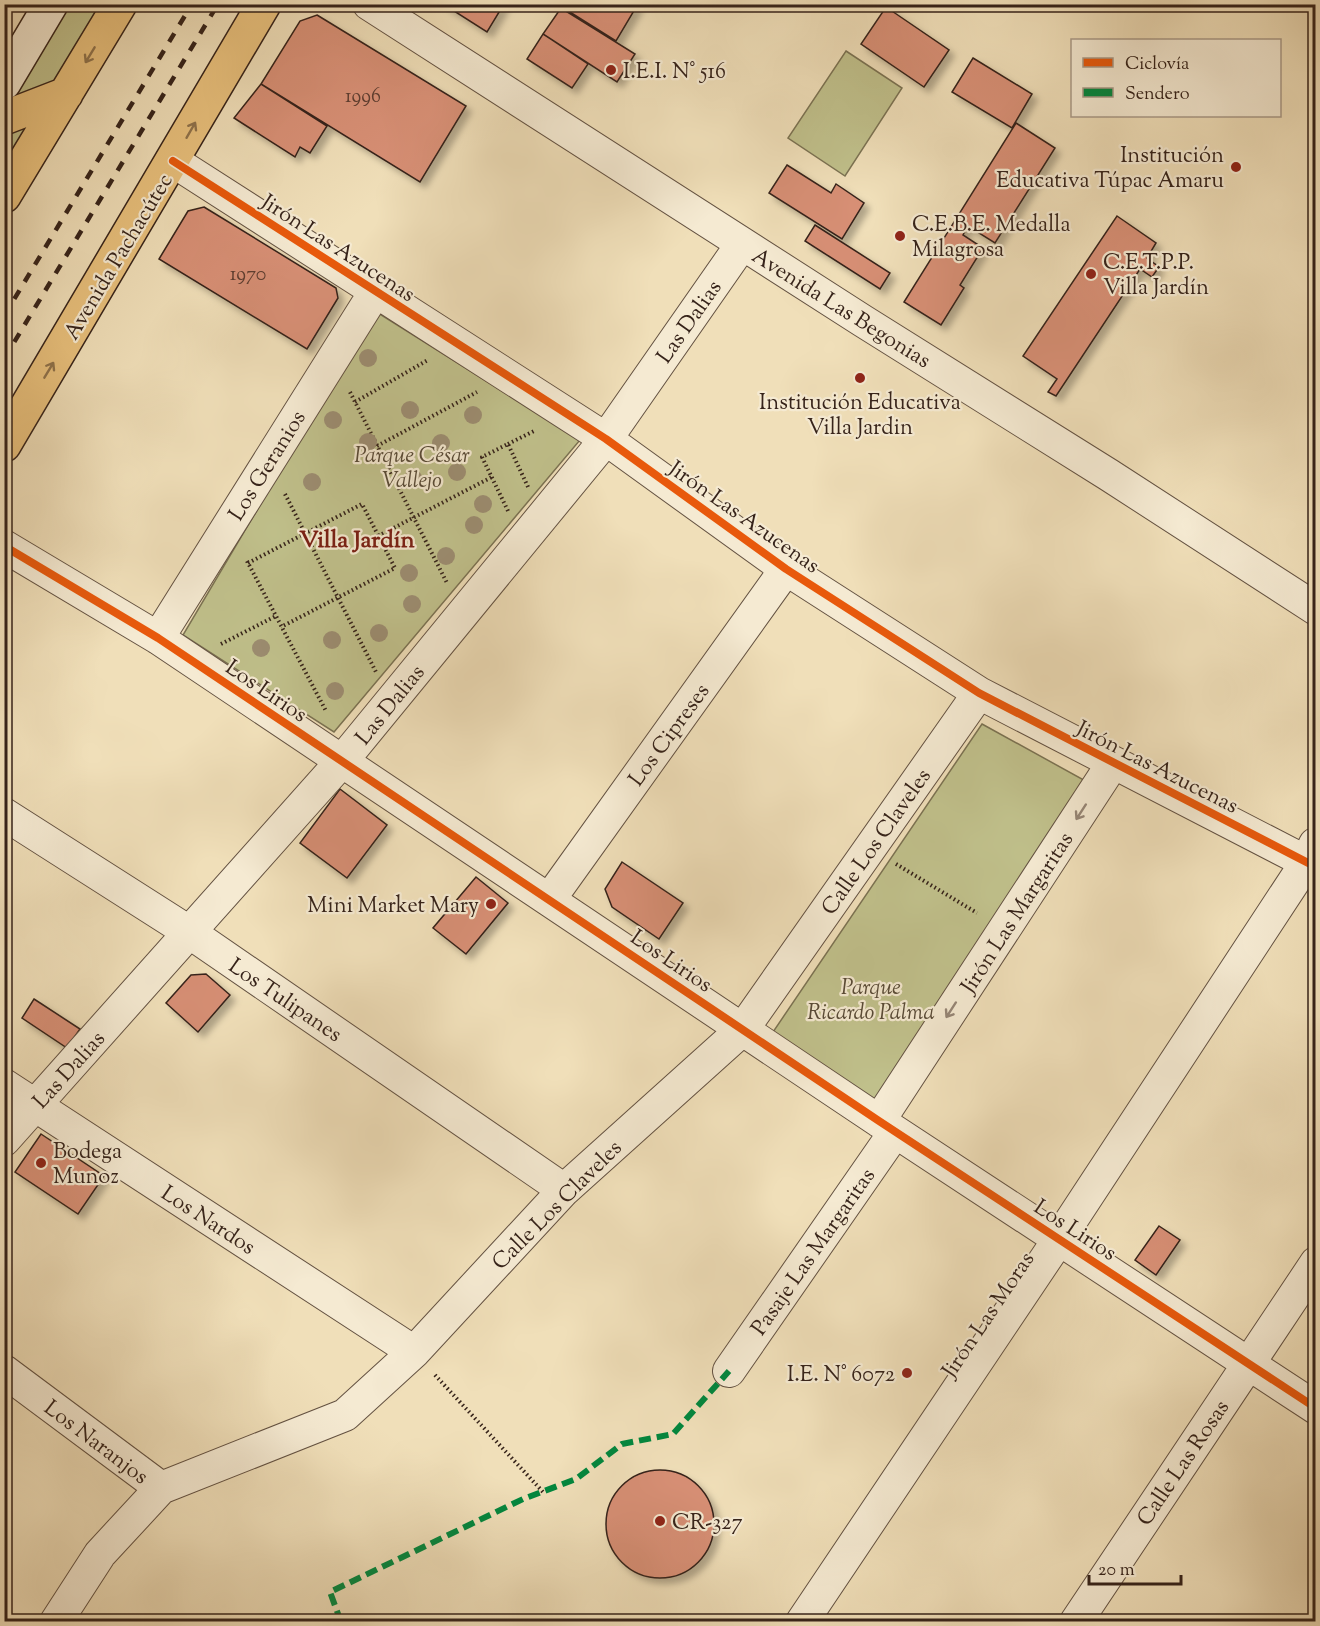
<svg xmlns="http://www.w3.org/2000/svg" width="1320" height="1626" viewBox="0 0 1320 1626" font-family="'Sorts Mill Goudy',serif">
<defs>
<filter id="shadow"><feDropShadow dx="5.5" dy="5.5" stdDeviation="3" flood-color="#0004"/></filter>
</defs>
<rect width="100%" height="100%" fill="#f0dfb9"/>
<filter id="stains"><feTurbulence type="fractalNoise" baseFrequency=".00333" numOctaves="4"/><feColorMatrix values="0 0 0 0 .2 0 0 0 0 .09 0 0 0 0 .02 0 0 0 .5 -.17"/></filter>
<radialGradient id="worn" r=".72"><stop offset=".6" stop-color="#630" stop-opacity="0"/><stop offset="1" stop-color="#630" stop-opacity=".3"/></radialGradient>
<path fill="#c0c08b" stroke="#7b7252" stroke-width="1.5" d="M64 5H102L5 171V105Z
M846 51 902 88 845 176 788 138Z
M375 311 580 440 334 732 183 635Z
M982 724 1091 784 876 1104 773 1032Z"/>
<path fill="#d78f75" stroke="#36231a" stroke-width="1.5" filter="url(#shadow)" d="M443 4H504L487 32Z
M557 4H638L616 41Z
M886 7 949 50 924 87 861 44Z
M561 8 635 54 617 82 543 34Z
M317 15 466 106 420 182 261 84 300 21Z
M543 34 588 64 572 88 527 59Z
M973 58 1032 94 1012 128 952 92Z
M261 84 327 126 310 153 300 147 295 157 234 118Z
M1016 123 1055 148 995 243 968 226 963 235 983 248 960 285 964 288 941 325 904 302Z
M787 165 831 193 836 184 864 203 842 239 769 193Z
M204 207 336 288 338 298 307 349 159 259 188 211Z
M1117 216 1156 243 1147 258 1159 267 1152 277 1140 269 1056 396 1048 392 1057 379 1023 356Z
M815 225 890 273 880 289 805 241Z
M340 789 387 825 347 878 300 843Z
M622 862 683 903 659 939 612 907 605 889Z
M476 877 508 903 466 954 433 928Z
M206 974 230 995 198 1032 166 1003 191 975Z
M34 999 80 1029 67 1048 22 1018Z
M41 1134 104 1176 78 1214 15 1172Z
M1159 1226 1180 1240 1156 1275 1135 1260Z
M606 1524a54 54 0 1 1 108 0a54 54 0 1 1-108 0Z"/>
<g fill="none" stroke-linecap="round" stroke-linejoin="round">
<g stroke="#645242" stroke-width="34">
<path id="street" d="M369 4 863 321 1109 475 1316 609
M173 161 606 439 786 569 979 693 1316 867
M4 546 158 638 879 1121 1316 1408
M158 638 375 292
M4 814 189 932 564 1190
M549 900 786 569
M4 1085 414 1352
M879 1121 1113 763
M4 1140 342 761 606 439 742 244
M4 1371 161 1488
M729 1371 895 1132
M56 1622 100 1554 161 1488 345 1415 414 1352 564 1190 743 1029 979 693
M802 1622 1059 1239 1306 863 1315 844
M1076 1622 1316 1263"/>
</g>
<g stroke="#36231a" stroke-width="36">
<path id="secondary" d="M4 83 51 4"/>
</g>
<g stroke="#36231a" stroke-width="36">
<path id="primary" d="M4 118 66 94
M4 196 120 4
M4 445 264 4"/>
</g>
<path stroke="#36231a" stroke-width="4" stroke-dasharray="1.5 3" stroke-linecap="butt" d="M350 392 447 583
M355 402 428 360
M508 444 534 431
M377 446 477 392
M285 494 376 672
M508 511 482 457 508 444 528 487
M378 536 492 477
M247 561 326 711
M248 563 362 504 395 568 281 627
M221 644 276 616
M896 864 977 913
M435 1375 543 1492"/>
<use href="#street" stroke="#f5ead2" stroke-width="32"/>
<use href="#secondary" stroke="#f5ead2" stroke-width="33"/>
<use href="#primary" stroke="#e8c07c" stroke-width="33"/>
<path stroke="#36231a" stroke-width="4.5" stroke-dasharray="10 10" stroke-linecap="butt" d="M4 316 192 4
M4 359 218 4"/>
<path stroke="#00873e" stroke-width="6" stroke-dasharray="12 6" stroke-linecap="butt" d="M341 1622 330 1592 523 1499 576 1479 622 1444 673 1434 729 1371"/>
<g stroke="#f5ead2" stroke-width="11">
<path id="cycleway" d="M173 161 606 439 786 569 979 693 1316 867
M4 546 158 638 879 1121 1316 1408"/>
</g>
<use href="#cycleway" stroke="#e8590c" stroke-width="8"/>
</g>
<g fill="#9c8d71">
<circle cx="368" cy="358" r="9"/>
<circle cx="410" cy="410" r="9"/>
<circle cx="473" cy="415" r="9"/>
<circle cx="333" cy="420" r="9"/>
<circle cx="368" cy="442" r="9"/>
<circle cx="441" cy="443" r="9"/>
<circle cx="457" cy="472" r="9"/>
<circle cx="413" cy="478" r="9"/>
<circle cx="312" cy="482" r="9"/>
<circle cx="483" cy="504" r="9"/>
<circle cx="474" cy="525" r="9"/>
<circle cx="446" cy="556" r="9"/>
<circle cx="409" cy="573" r="9"/>
<circle cx="412" cy="604" r="9"/>
<circle cx="379" cy="633" r="9"/>
<circle cx="332" cy="640" r="9"/>
<circle cx="261" cy="648" r="9"/>
<circle cx="335" cy="691" r="9"/>
</g>
<defs><path id="oneway-shaft" d="M-6 0H5M1.5-3L5.5 0L1.5 3" fill="none" stroke-width="1.6" stroke-linecap="round" stroke-linejoin="round" transform="scale(1.5)"/></defs>
<g stroke="#8f724b">
<use href="#oneway-shaft" transform="translate(90 55) rotate(121)"/>
<use href="#oneway-shaft" transform="translate(191 130) rotate(-60)"/>
<use href="#oneway-shaft" transform="translate(49 370) rotate(-59)"/>
</g>
<g stroke="#968676">
<use href="#oneway-shaft" transform="translate(1081 812) rotate(123)"/>
<use href="#oneway-shaft" transform="translate(951 1010) rotate(123)"/>
</g>
<g fill="#8f2418" stroke="#f5ead2" stroke-width="2">
<circle cx="611" cy="70" r="6"/>
<circle cx="1236" cy="167" r="6"/>
<circle cx="900" cy="236" r="6"/>
<circle cx="1091" cy="274" r="6"/>
<circle cx="860" cy="378" r="6"/>
<circle cx="491" cy="904" r="6"/>
<circle cx="41" cy="1163" r="6"/>
<circle cx="907" cy="1373" r="6"/>
<circle cx="660" cy="1521" r="6"/>
</g>
<g text-anchor="middle" stroke-width="4.5" stroke-linejoin="round" paint-order="stroke">
<g font-size="20" fill="#5e3e31">
<text x="363" y="102">1996</text>
<text x="248" y="280">1970</text>
</g>
<g font-size="22" fill="#36231a" stroke="#f5ead2" text-anchor="start">
<text x="623" y="78">I.E.I. N° 516</text>
<text x="1224" y="162" text-anchor="end">Institución<tspan x="1224" dy="25">Educativa Túpac Amaru</tspan></text>
<text x="912" y="231">C.E.B.E. Medalla<tspan x="912" dy="25">Milagrosa</tspan></text>
<text x="1103" y="269">C.E.T.P.P.<tspan x="1103" dy="25">Villa Jardín</tspan></text>
<text x="860" y="409" text-anchor="middle">Institución Educativa<tspan x="860" dy="25">Villa Jardin</tspan></text>
<text x="479" y="912" text-anchor="end">Mini Market Mary</text>
<text x="53" y="1158">Bodega<tspan x="53" dy="25">Munoz</tspan></text>
<text x="895" y="1381" text-anchor="end">I.E. N° 6072</text>
<text x="672" y="1529">CR-327</text>
</g>
<g font-size="22" fill="#36231a" stroke="#f5ead2">
<text transform="translate(339 247) rotate(33)" y="8">Jirón Las Azucenas</text>
<text transform="translate(117 256) rotate(-59)" y="8">Avenida Pachacútec</text>
<text transform="translate(842 307) rotate(32)" y="8">Avenida Las Begonias</text>
<text transform="translate(688 321) rotate(-55)" y="8">Las Dalias</text>
<text transform="translate(266 465) rotate(-58)" y="8">Los Geranios</text>
<text transform="translate(745 516) rotate(35)" y="8">Jirón Las Azucenas</text>
<text transform="translate(267 690) rotate(34)" y="8">Los Lirios</text>
<text transform="translate(389 704) rotate(-51)" y="8">Las Dalias</text>
<text transform="translate(668 734) rotate(-54)" y="8">Los Cipreses</text>
<text transform="translate(1158 766) rotate(27)" y="8">Jirón Las Azucenas</text>
<text transform="translate(875 841) rotate(-55)" y="8">Calle Los Claveles</text>
<text transform="translate(1016 912) rotate(-57)" y="8">Jirón Las Margaritas</text>
<text transform="translate(672 960) rotate(34)" y="8">Los Lirios</text>
<text transform="translate(286 999) rotate(34)" y="8">Los Tulipanes</text>
<text transform="translate(68 1069) rotate(-48)" y="8">Las Dalias</text>
<text transform="translate(556 1204) rotate(-45)" y="8">Calle Los Claveles</text>
<text transform="translate(209 1219) rotate(33)" y="8">Los Nardos</text>
<text transform="translate(1076 1229) rotate(33)" y="8">Los Lirios</text>
<text transform="translate(812 1251) rotate(-55)" y="8">Pasaje Las Margaritas</text>
<text transform="translate(987 1314) rotate(-56)" y="8">Jirón Las Moras</text>
<text transform="translate(97 1441) rotate(37)" y="8">Los Naranjos</text>
<text transform="translate(1182 1462) rotate(-56)" y="8">Calle Las Rosas</text>
</g>
<g font-size="22" font-style="italic" fill="#584a36" stroke="#f5ead2">
<text x="412" y="462">Parque César<tspan x="412" dy="25">Vallejo</tspan></text>
<text x="871" y="994">Parque<tspan x="871" dy="25">Ricardo Palma</tspan></text>
</g>
<g font-size="24" font-weight="bold" fill="#7a1f14" stroke="#f5ead2">
<text x="357" y="547">Villa Jardín</text>
</g>
</g>
<rect width="1320" height="1626" fill="none" stroke="#f0dfb9" stroke-width="24"/>
<rect x="6" y="6" width="1308" height="1614" fill="none" stroke="#36231a" stroke-width="3"/>
<rect x="12" y="12" width="1296" height="1602" fill="none" stroke="#36231a" stroke-width="1.5"/>
<rect x="1071" y="39" width="210" height="78" fill="#f5ead2" stroke="#a99a88" stroke-width="1.5"/>
<rect x="1083" y="58" width="30" height="9" fill="#e8590c" stroke="#a99a88" stroke-width="1.5"/>
<text x="1125" y="69" font-size="18" fill="#36231a">Ciclovía</text>
<rect x="1083" y="88" width="30" height="9" fill="#00873e" stroke="#a99a88" stroke-width="1.5"/>
<text x="1125" y="99" font-size="18" fill="#36231a">Sendero</text>
<path d="M1089 1575v9h92v-9" fill="none" stroke="#36231a" stroke-width="3"/>
<text x="1098" y="1575" font-size="18" fill="#36231a" stroke="#f5ead2" stroke-width="4.5" paint-order="stroke">20 m</text>
<rect width="100%" height="100%" filter="url(#stains)"/>
<rect width="100%" height="100%" fill="url(#worn)"/>
</svg>
